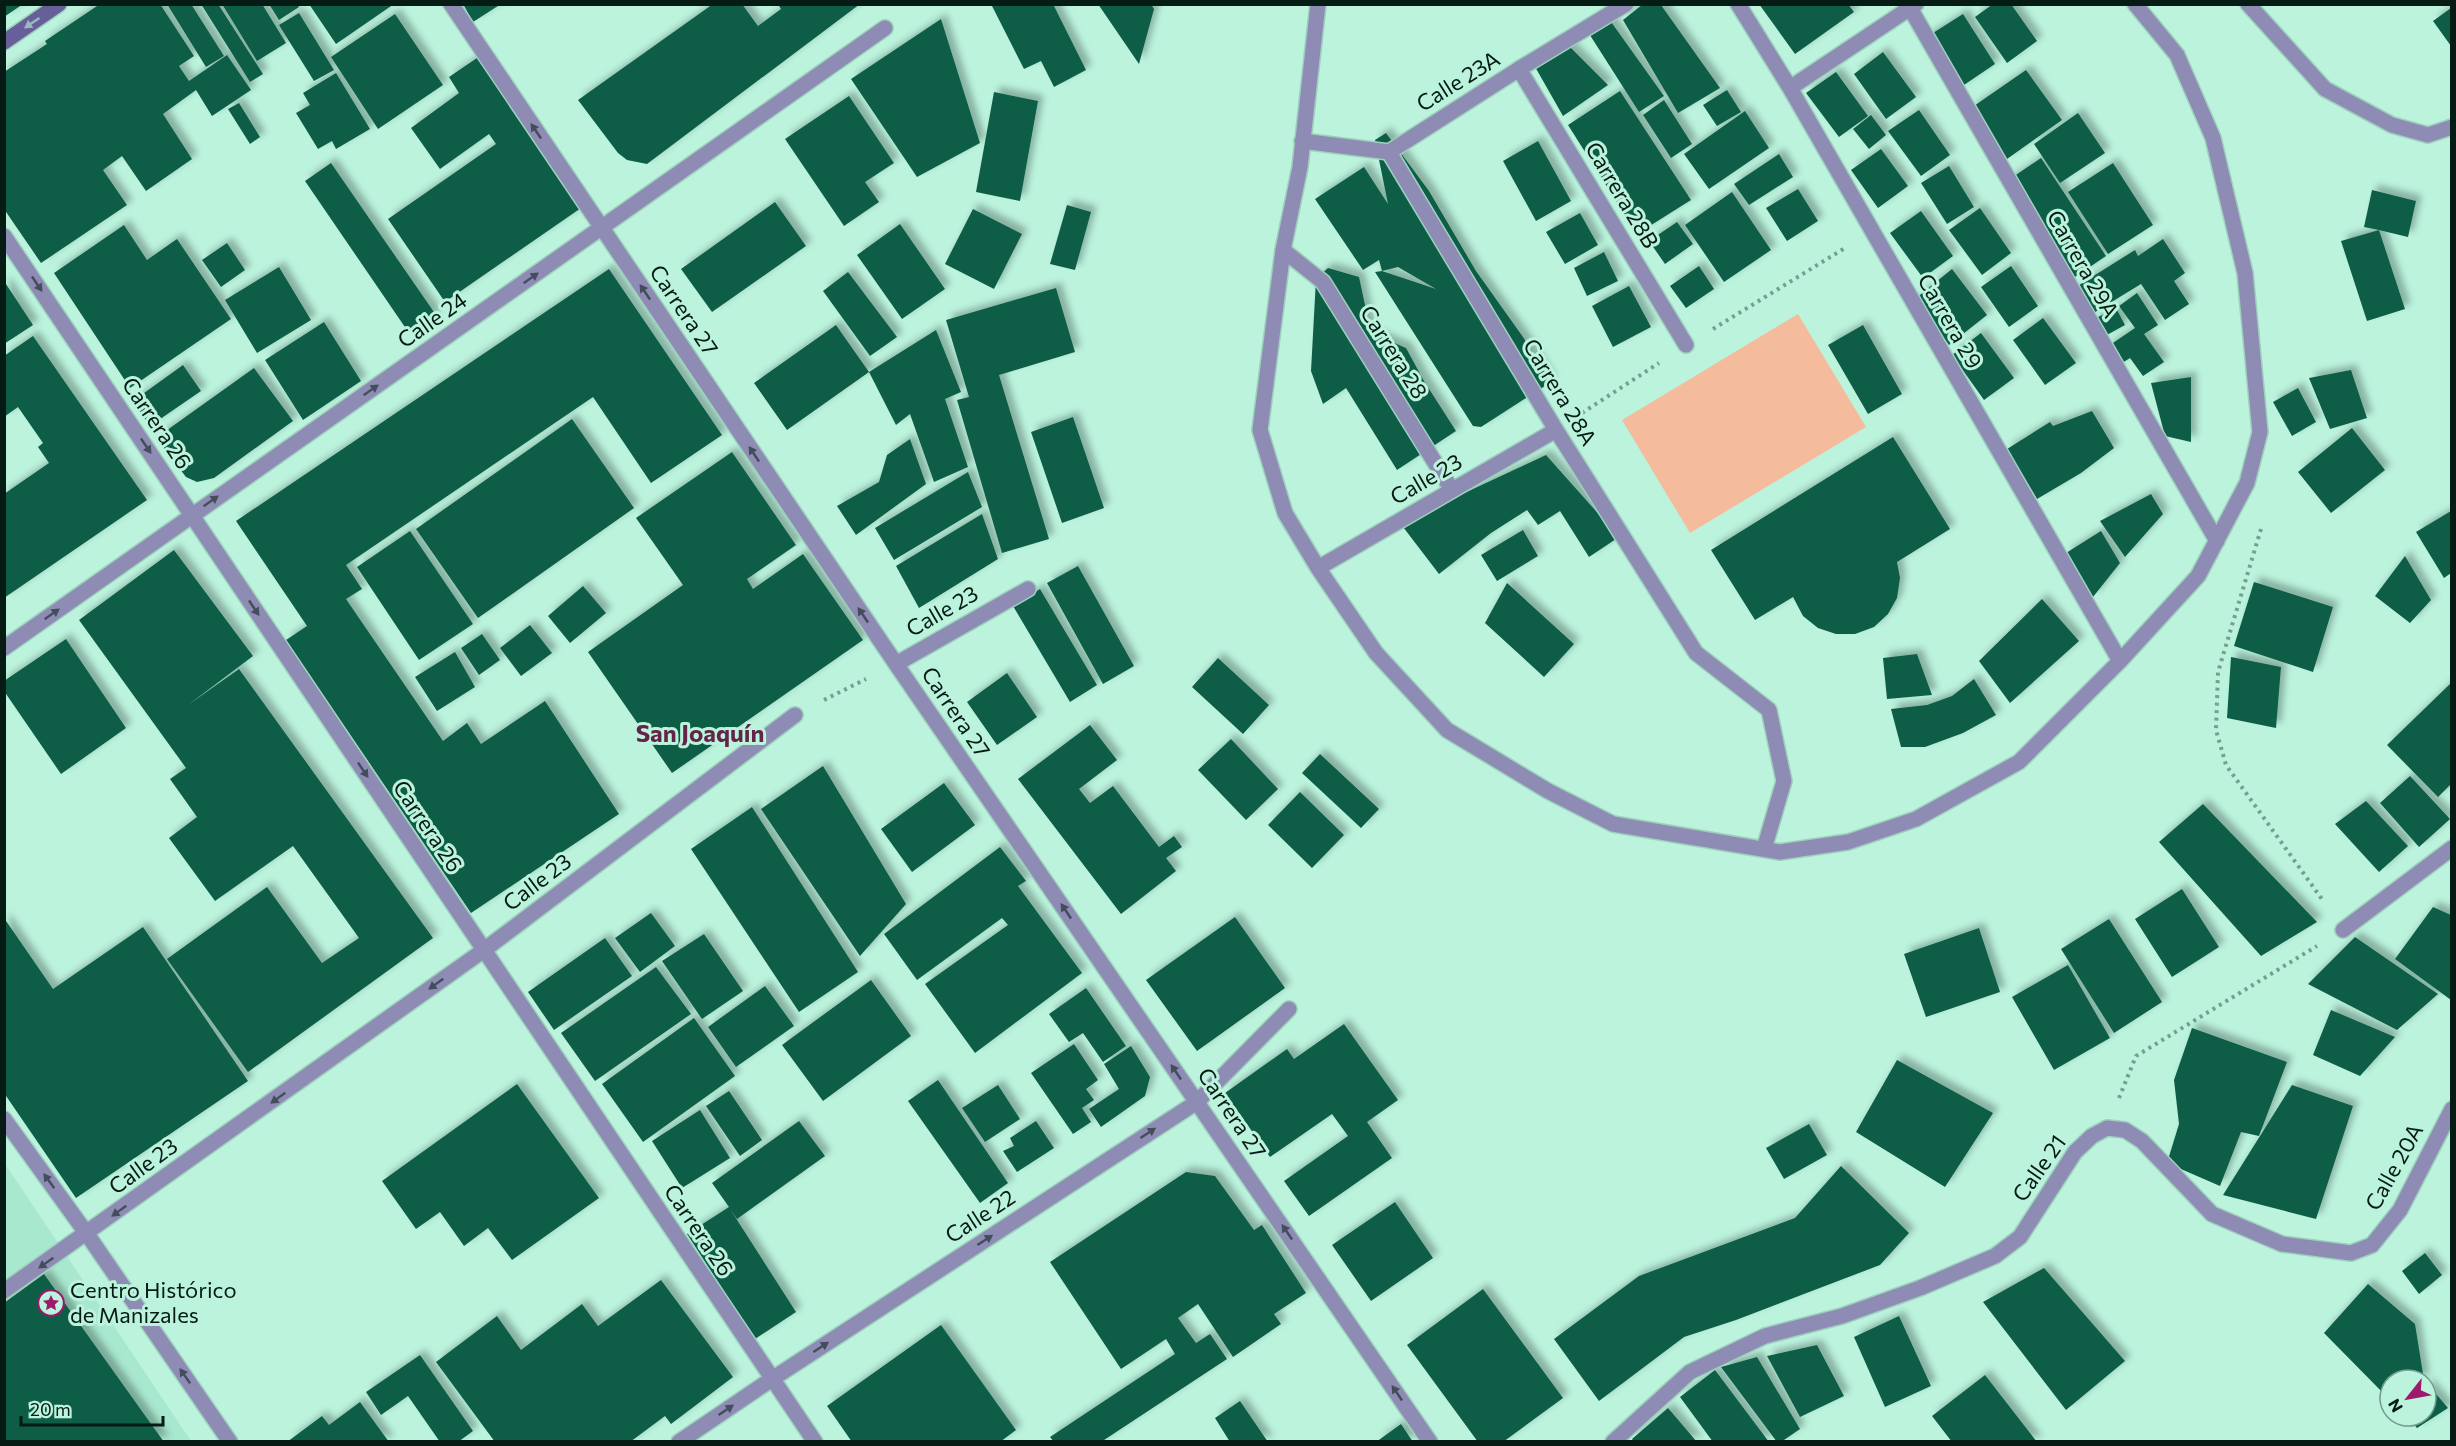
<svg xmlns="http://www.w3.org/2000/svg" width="2456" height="1446" viewBox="0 0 2456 1446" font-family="Commissioner,sans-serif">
<defs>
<filter id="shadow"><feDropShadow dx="5.5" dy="-5.5" stdDeviation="3" flood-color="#0004"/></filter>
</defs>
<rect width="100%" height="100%" fill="#bbf3dd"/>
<path fill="#a8e8cf" d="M5 1164 191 1441H5Z"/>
<path fill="#f5bb9d" d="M1798 314 1866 427 1690 533 1622 420Z"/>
<path fill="#0f5d47" filter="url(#shadow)" d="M4 4H23L4 17Z
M100 4H160L194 56 179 66 189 81 227 55 251 90 212 116 196 90 163 114 192 159 146 191 122 156 103 170 127 205 41 263 4 209V72L47 44 45 41Z
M167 4H191L224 56 206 67Z
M201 4H218L263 74 250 82Z
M222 4H262L286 43 257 61Z
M269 4H297L299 7 279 20Z
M309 4H394L336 44Z
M463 4H501L473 22Z
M713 4H742L758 26 781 9 778 4H860L647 164 627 160 618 153 578 100Z
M991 4H1053L1086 70 1054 87 1041 61 1024 69Z
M1098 4H1151L1154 9 1139 64Z
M1759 4H1848L1854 12 1795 54Z
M1993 4H2011L2037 41 2007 63 1975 17Z
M1642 5H1661L1720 88 1678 113 1623 20Z
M2451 8V46L2433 21Z
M299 13 334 70 314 81 279 25Z
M395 14 443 85 378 129 331 57Z
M1963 14 1995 64 1958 89 1925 38Z
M941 19 980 143 917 177 851 79Z
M1609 19 1664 96 1639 112 1588 32Z
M1568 45 1608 85 1563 116 1534 65Z
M1883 52 1916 97 1886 119 1854 74Z
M477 58 581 208 445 302 388 219 496 144 489 134 440 169 411 128 459 93 449 77Z
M2026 70 2062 120 2007 159 1971 108Z
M1836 72 1868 116 1839 137 1806 93Z
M336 73 370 129 336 149 332 141 318 149 296 113 310 105 303 93Z
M1727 90 1741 112 1717 126 1703 105Z
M1620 91 1691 200 1637 234 1568 125Z
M994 92 1038 101 1020 201 976 192Z
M849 96 894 163 865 182 879 202 844 226 785 139Z
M1664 100 1692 144 1671 158 1643 115Z
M239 103 260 137 250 144 228 109Z
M1919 110 1950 155 1921 176 1888 131Z
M1745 111 1769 148 1709 189 1684 154Z
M2078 113 2105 153 2060 183 2034 144Z
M1871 115 1886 135 1869 149 1853 129Z
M1386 133 1429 191 1476 271 1523 337 1551 382 1481 427 1473 426 1375 272 1382 271 1436 289 1398 267 1382 271 1379 260 1363 270 1315 199 1364 167 1388 204 1375 140Z
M1538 141 1571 201 1536 221 1503 161Z
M1881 149 1908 186 1878 208 1851 170Z
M1779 154 1793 177 1749 205 1734 184Z
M2041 158 2106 256 2072 279 2007 181Z
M331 163 436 315 409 333 305 181Z
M2113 163 2153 225 2108 254 2068 192Z
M1949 166 1974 207 1947 224 1921 183Z
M1798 189 1818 221 1787 241 1766 208Z
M2372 190 2416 201 2408 237 2379 230 2405 309 2367 321 2341 241 2379 230 2364 227Z
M1732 192 1771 250 1724 282 1685 225Z
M775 202 806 246 712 312 681 269Z
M1067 205 1091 212 1075 270 1050 264Z
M1980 208 2011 253 1982 275 1949 230Z
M973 209 1022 234 994 289 945 264Z
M1921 211 1953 256 1923 278 1890 233Z
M1580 213 1598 245 1565 264 1546 232Z
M1677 222 1693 244 1665 264 1649 241Z
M900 224 945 289 902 319 857 255Z
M124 225 147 260 177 239 231 319 130 388 54 273Z
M2163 239 2185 273 2174 281 2189 304 2165 320 2141 284 2092 314 2076 287 2135 250 2138 256Z
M227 243 245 270 221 287 202 260Z
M1604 252 1618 281 1587 296 1574 268Z
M1699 266 1714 289 1686 308 1670 286Z
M2011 266 2038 306 2009 327 1981 287Z
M279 267 311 320 257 353 225 300Z
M1328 268 1359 277 1371 333 1406 348 1424 381 1456 431 1397 470 1346 388 1323 404 1311 371 1316 279Z
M609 269 722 435 651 483 593 397 346 565 362 589 346 599 443 741 467 723 481 744 545 701 619 814 471 913 286 640 307 626 236 521Z
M1952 269 1987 315 1949 345 1915 299Z
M848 272 897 337 870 356 823 291Z
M4 281 33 325 4 344Z
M1629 286 1651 327 1613 347 1592 306Z
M1056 288 1075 352 999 375 1049 539 1002 553 957 400 969 397 946 320Z
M2137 293 2158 325 2144 334 2164 362 2143 376 2130 358 2119 365 2107 347 2135 328 2119 306Z
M2116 308 2125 325 2105 336 2094 319Z
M2043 318 2076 363 2045 385 2013 340Z
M324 322 361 381 303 420 265 360Z
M836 325 869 372 787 430 754 383Z
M1863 325 1902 394 1868 414 1828 345Z
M936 330 961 392 945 399 968 467 934 482 910 414 896 425 869 372Z
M1981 333 2014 378 1984 400 1952 355Z
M33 336 147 500 4 598V494L49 463 38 447 43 443 18 407 4 417V356Z
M183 365 201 391 150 426 133 401Z
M254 368 293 421 214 478 197 482 186 477 156 438Z
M2351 370 2367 418 2330 429 2309 378Z
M2191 377V442L2165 436 2151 383Z
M2298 388 2316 422 2292 436 2273 402Z
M2092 411 2114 448 2081 473 2037 499 2007 449 2050 422 2053 426Z
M1073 417 1104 508 1062 523 1031 432Z
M572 419 634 508 478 618 416 529Z
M2352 428 2385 470 2331 513 2298 472Z
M1893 437 1950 529 1897 562 1900 578 1897 598 1888 614 1874 627 1855 634H1836L1818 628 1803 616 1793 597 1755 620 1711 550Z
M910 439 926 484 856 535 837 506 879 482 887 455Z
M732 452 796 545 747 579 753 589 803 554 863 640 672 773 588 652 683 585 636 518Z
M1546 455 1619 537 1589 557 1560 511 1538 525 1527 510 1491 533 1439 574 1400 523Z
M968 472 982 507 894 560 875 528Z
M2151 494 2163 514 2125 557 2100 521Z
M2451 511V573L2444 578 2416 532Z
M982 514 998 559 919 608 896 566Z
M1523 530 1538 556 1497 581 1481 555Z
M410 531 473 624 419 660 357 567Z
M2101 531 2120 563 2093 597 2066 553Z
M174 550 253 656 188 705 239 669 433 938 248 1072 167 959 267 887 322 963 359 938 293 846 215 901 169 838 197 817 170 779 186 768 79 620Z
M2405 556 2431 600 2410 623 2375 596Z
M1078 566 1134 666 1103 684 1047 583Z
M2254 582 2333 607 2313 672 2234 646Z
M1507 583 1574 644 1544 677 1485 623Z
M583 586 606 613 570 643 548 616Z
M1040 589 1097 685 1070 702 1013 606Z
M2042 599 2079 641 2010 703 1979 661Z
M530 625 552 653 521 676 500 648Z
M482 634 500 660 479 675 461 648Z
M66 639 126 728 61 774 4 691V681Z
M455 652 475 687 437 711 415 677Z
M1917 654 1932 695 1887 699 1883 658Z
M2231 657 2281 667 2276 728 2227 718Z
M1218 658 1269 705 1243 734 1192 687Z
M1007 673 1037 717 997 745 967 702Z
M1974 679 1996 715 1963 733 1925 747H1901L1891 709 1927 705 1952 696Z
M2450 684 2451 686V784L2438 797 2387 745Z
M1090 725 1117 760 1079 789 1090 803 1113 786 1159 847 1174 836 1182 847 1166 858 1176 871 1121 914 1018 779Z
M1231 739 1278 789 1246 820 1198 770Z
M1320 754 1379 809 1361 828 1302 773Z
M823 766 906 904 860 956 761 809Z
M2410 776 2450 819 2419 847 2380 803Z
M944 783 975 825 912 872 881 829Z
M1300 792 1344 835 1312 868 1268 825Z
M2366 801 2408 846 2379 872 2335 824Z
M2203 804 2317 922 2261 956 2159 842Z
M752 807 858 972 799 1012 691 849Z
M1000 847 1026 881 1018 886 1082 973 975 1053 925 984 1008 925 1002 918 917 980 884 934Z
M2182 889 2219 947 2172 977 2135 919Z
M2433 907 2451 915V1000L2395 959Z
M651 913 675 946 640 972 615 938Z
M1235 917 1285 988 1197 1051 1146 980Z
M4 918 53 989 143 927 248 1081 76 1198 4 1093Z
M2109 919 2162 1002 2114 1033 2061 949Z
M1979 928 2000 992 1926 1017 1904 954Z
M704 934 743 991 702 1019 662 961Z
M2355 937 2438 994 2397 1030 2308 984Z
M605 938 632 976 554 1030 528 992Z
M2068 965 2110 1038 2054 1070 2012 997Z
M656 967 691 1014 595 1081 561 1033Z
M871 980 911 1036 823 1101 782 1045Z
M765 986 794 1026 736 1067 708 1027Z
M1086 988 1126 1046 1103 1062 1083 1033 1069 1042 1049 1014Z
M2331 1010 2395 1037 2360 1076 2313 1055Z
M694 1018 735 1076 643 1142 602 1084Z
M1344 1024 1398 1100 1367 1122 1392 1158 1309 1216 1284 1181 1348 1136 1332 1114 1270 1157 1225 1093 1287 1049 1294 1059Z
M2192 1028 2287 1062 2259 1136 2241 1132 2220 1186 2167 1163 2179 1124 2174 1080Z
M1074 1044 1098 1080 1086 1089 1094 1100 1082 1108 1091 1122 1073 1134 1031 1073Z
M1131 1046 1150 1077 1145 1096 1101 1127 1089 1109 1119 1089 1104 1064Z
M1897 1060 1993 1113 1945 1187 1856 1132Z
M938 1080 1008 1183 980 1203 908 1101Z
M517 1084 599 1198 512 1260 488 1228 464 1246 440 1212 416 1229 382 1181Z
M998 1085 1020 1119 985 1142 962 1108Z
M2292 1085 2353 1106 2316 1219 2223 1195Z
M729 1091 762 1140 740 1156 706 1106Z
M700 1110 730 1158 682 1188 652 1141Z
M799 1121 825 1156 737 1219 730 1209 796 1312 755 1339 687 1234 729 1207 712 1183Z
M1036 1121 1054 1148 1017 1172 1003 1151 1014 1146 1010 1138Z
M1809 1124 1827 1155 1784 1179 1766 1148Z
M1841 1166 1909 1233 1880 1265 1736 1320 1684 1337 1599 1401 1554 1339 1639 1276 1795 1218Z
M1186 1172 1215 1176 1254 1230 1262 1225 1306 1293 1274 1314 1281 1324 1233 1357 1198 1304 1178 1318 1196 1343 1210 1334 1227 1359 1101 1442H1054L1050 1437 1175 1354 1166 1339 1121 1369 1050 1262Z
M1395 1202 1433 1258 1371 1301 1332 1245Z
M2425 1253 2442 1275 2419 1294 2402 1271Z
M2044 1268 2125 1361 2066 1410 1983 1302Z
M44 1274 164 1442H4V1303Z
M661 1280 733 1377 671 1424 665 1416 630 1442H495L436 1362 497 1316 521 1350 582 1304 598 1326Z
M2368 1284 2415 1324 2424 1380H2390V1400L2324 1333Z
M1483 1289 1563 1398 1503 1442H1478L1407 1345Z
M1899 1316 1931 1386 1885 1407 1854 1337Z
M941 1325 1016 1430 1000 1442H852L827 1406Z
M1817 1345 1844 1396 1800 1417 1767 1356Z
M420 1355 473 1431 458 1442H440L408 1396 381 1415 366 1392Z
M1757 1357 1800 1429 1781 1442H1777L1721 1367Z
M1715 1370 1769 1442H1713L1680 1397Z
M1985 1375 2037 1442H1952L1932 1416Z
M2426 1382 2448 1408 2417 1428 2406 1416H2426Z
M1240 1401 1268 1442H1230L1215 1418Z
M360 1402 389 1442H287L322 1416 329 1425Z
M1668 1408 1697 1442H1634L1632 1439Z
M1401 1424 1413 1442H1376Z"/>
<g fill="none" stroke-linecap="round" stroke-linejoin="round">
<g stroke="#9ed0bd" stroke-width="18">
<path id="pedestrian" d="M1626 4 1519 69 1686 345"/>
</g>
<g stroke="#9ed0bd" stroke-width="18">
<path id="minor" d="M451 4 896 664 1430 1442
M1318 4 1300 167 1283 250 1260 430 1285 513 1318 568 1376 653 1447 730 1548 791 1613 824 1780 852 1848 842 1916 819 2019 762 2120 661 2198 576 2247 483 2260 432 2245 273 2213 138 2177 55 2135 4
M1738 4 1790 88 2120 661
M2248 4 2325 89 2392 125 2428 135 2452 127
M1910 8 2217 541
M1790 88 1916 4
M1302 141 1389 152 1519 69
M1389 152 1556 430 1696 653 1769 710 1784 781 1764 849
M1283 250 1323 282 1452 490
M1318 568 1556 430
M4 648 885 28
M896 664 1028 589
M2343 930 2452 848
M484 950 795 715
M4 1119 87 1234 230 1442
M772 1379 1197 1102 1289 1009"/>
</g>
<g stroke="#9ed0bd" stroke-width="18">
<path id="tertiary" d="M4 236 815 1442
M4 1291 484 950
M679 1442 772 1379
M1613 1442 1690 1372 1765 1336 1842 1316 1920 1288 1995 1256 2020 1237 2075 1152 2092 1136 2107 1128 2125 1130 2142 1141 2212 1214 2282 1244 2351 1253 2372 1245 2400 1210 2452 1109"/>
</g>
<g stroke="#9ed0bd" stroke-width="18">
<path id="secondary" d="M4 42 59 4"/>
</g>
<path stroke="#75a090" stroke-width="4" stroke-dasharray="3 4.5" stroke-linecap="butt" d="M1713 329 1845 248
M1582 413 1659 363
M2261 529 2218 672 2216 730 2226 765 2324 902
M824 700 866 679
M2119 1098 2136 1056 2317 946"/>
<use href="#pedestrian" stroke="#8e8bb4" stroke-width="15"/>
<use href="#minor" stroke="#8e8bb4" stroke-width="15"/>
<use href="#tertiary" stroke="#8e8bb4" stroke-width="15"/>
<use href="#secondary" stroke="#665f9a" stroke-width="15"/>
</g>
<defs><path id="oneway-solid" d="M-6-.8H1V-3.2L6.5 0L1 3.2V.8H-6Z" transform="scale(1.5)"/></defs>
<use fill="#99b8c2" href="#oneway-solid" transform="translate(32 23) rotate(146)"/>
<g fill="#434d5c">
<use href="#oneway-solid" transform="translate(536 131) rotate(-124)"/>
<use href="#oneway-solid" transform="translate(531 278) rotate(-35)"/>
<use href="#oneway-solid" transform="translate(37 284) rotate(56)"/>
<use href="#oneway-solid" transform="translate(645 292) rotate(-124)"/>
<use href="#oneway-solid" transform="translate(371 390) rotate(-35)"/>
<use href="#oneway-solid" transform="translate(146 446) rotate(56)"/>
<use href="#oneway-solid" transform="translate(754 454) rotate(-124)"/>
<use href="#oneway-solid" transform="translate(211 501) rotate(-35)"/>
<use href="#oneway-solid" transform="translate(254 608) rotate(56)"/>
<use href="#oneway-solid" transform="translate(52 614) rotate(-35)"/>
<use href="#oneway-solid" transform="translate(863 615) rotate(-124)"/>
<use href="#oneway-solid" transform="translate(363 770) rotate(56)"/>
<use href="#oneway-solid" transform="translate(1066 911) rotate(-124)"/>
<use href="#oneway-solid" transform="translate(436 984) rotate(144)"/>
<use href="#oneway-solid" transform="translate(1176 1072) rotate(-124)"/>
<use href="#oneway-solid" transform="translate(278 1098) rotate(144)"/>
<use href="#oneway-solid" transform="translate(1148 1133) rotate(-33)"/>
<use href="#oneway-solid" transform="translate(49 1181) rotate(-126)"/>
<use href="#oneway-solid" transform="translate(119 1211) rotate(144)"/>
<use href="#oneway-solid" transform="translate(1287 1232) rotate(-124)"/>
<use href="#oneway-solid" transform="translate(985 1240) rotate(-33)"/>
<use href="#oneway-solid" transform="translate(46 1263) rotate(145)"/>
<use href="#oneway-solid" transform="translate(821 1347) rotate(-33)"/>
<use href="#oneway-solid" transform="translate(185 1376) rotate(-125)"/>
<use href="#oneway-solid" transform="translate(1397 1393) rotate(-124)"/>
<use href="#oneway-solid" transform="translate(726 1410) rotate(-34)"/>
</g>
<defs>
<g id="sight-ring" transform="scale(1.35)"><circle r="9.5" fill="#bbf3dd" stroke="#9c196c" stroke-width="1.5"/><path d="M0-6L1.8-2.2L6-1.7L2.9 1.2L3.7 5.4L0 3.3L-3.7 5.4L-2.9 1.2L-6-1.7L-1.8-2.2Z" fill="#9c196c"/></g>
</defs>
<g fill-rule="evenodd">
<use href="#sight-ring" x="51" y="1303"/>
</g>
<g text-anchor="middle" stroke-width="6" stroke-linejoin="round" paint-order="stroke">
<g font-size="22" fill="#051b14" stroke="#bbf3dd">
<text transform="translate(1458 81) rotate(-32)" y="8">Calle 23A</text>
<text transform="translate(1622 195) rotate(59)" y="8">Carrera 28B</text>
<text transform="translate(2083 264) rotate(60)" y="8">Carrera 29A</text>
<text transform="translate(684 310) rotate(56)" y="8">Carrera 27</text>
<text transform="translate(432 320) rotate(-35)" y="8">Calle 24</text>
<text transform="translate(1950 321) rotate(60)" y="8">Carrera 29</text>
<text transform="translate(1394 352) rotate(58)" y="8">Carrera 28</text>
<text transform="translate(1560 392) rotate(59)" y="8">Carrera 28A</text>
<text transform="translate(157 423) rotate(56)" y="8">Carrera 26</text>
<text transform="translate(1426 479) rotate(-30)" y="8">Calle 23</text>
<text transform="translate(942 611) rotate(-30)" y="8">Calle 23</text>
<text transform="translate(956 712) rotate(56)" y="8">Carrera 27</text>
<text transform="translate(428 826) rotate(56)" y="8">Carrera 26</text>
<text transform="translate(537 882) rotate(-37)" y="8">Calle 23</text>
<text transform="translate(1232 1113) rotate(56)" y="8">Carrera 27</text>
<text transform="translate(143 1166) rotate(-36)" y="8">Calle 23</text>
<text transform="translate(2394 1167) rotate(-61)" y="8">Calle 20A</text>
<text transform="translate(2039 1168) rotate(-55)" y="8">Calle 21</text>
<text transform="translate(980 1216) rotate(-33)" y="8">Calle 22</text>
<text transform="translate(699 1230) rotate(56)" y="8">Carrera 26</text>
</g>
<g font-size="22" fill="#051b14" stroke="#bbf3dd" text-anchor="start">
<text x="70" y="1298">Centro Histórico<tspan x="70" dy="25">de Manizales</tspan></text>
</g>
<g font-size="24" font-weight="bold" fill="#622447" stroke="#bbf3dd">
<text x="700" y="742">San Joaquín</text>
</g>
</g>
<rect width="2456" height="1446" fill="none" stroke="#051b14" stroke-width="12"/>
<g transform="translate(2408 1398) rotate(239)"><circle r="28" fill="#bbf3dd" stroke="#729d8d" stroke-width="1.5"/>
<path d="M0-4.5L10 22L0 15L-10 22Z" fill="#9c196c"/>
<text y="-9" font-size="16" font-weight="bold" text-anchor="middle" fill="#051b14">N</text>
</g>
<path d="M21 1416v9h142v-9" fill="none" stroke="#051b14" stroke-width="3"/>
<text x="30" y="1416" font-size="18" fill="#051b14" stroke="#bbf3dd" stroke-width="4.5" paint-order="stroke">20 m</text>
</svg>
